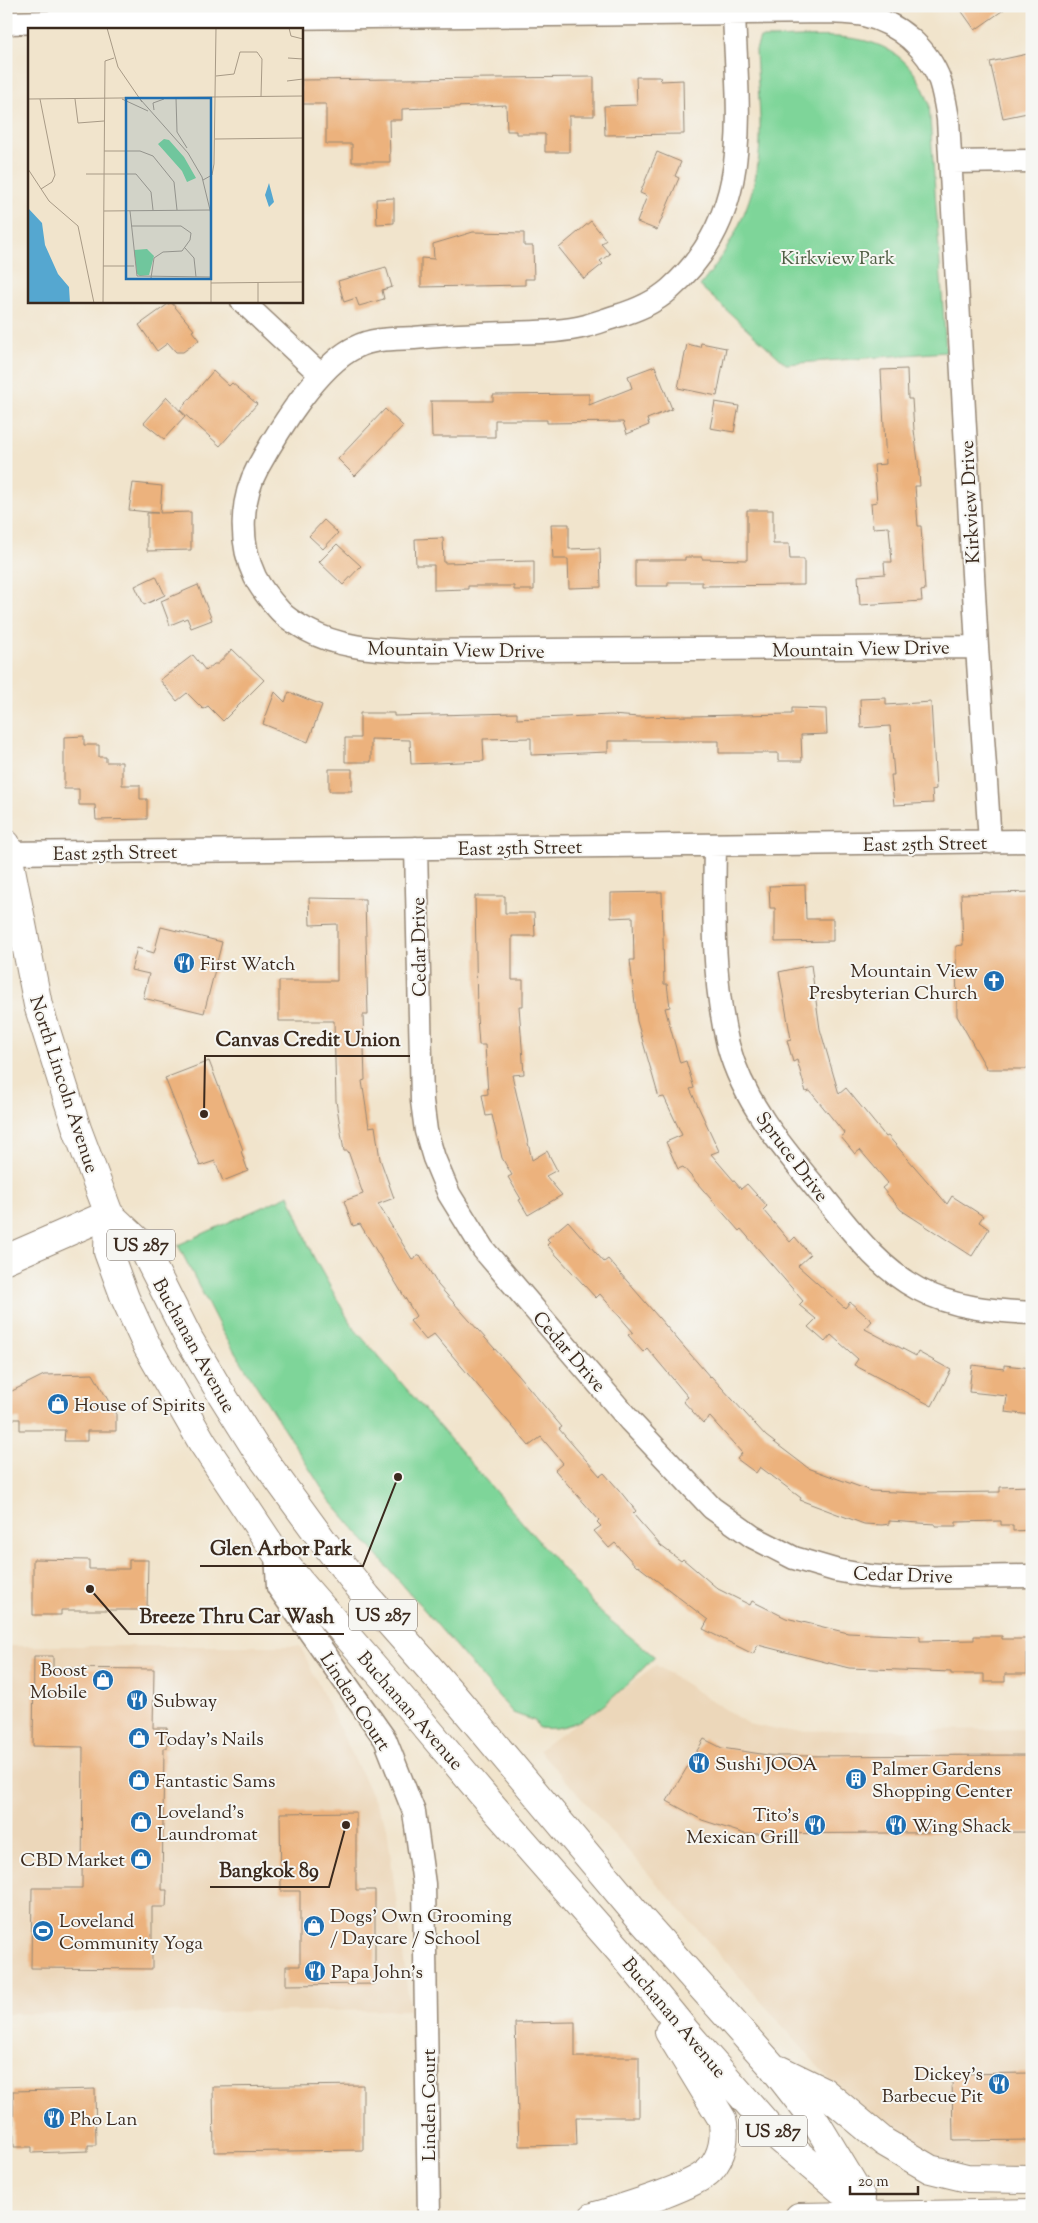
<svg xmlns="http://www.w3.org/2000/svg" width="1038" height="2223" viewBox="0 0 1038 2223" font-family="'Sorts Mill Goudy',serif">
<rect width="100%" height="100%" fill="#f6f6f2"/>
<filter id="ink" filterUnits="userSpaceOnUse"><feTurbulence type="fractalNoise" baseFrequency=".02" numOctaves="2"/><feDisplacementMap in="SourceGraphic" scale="10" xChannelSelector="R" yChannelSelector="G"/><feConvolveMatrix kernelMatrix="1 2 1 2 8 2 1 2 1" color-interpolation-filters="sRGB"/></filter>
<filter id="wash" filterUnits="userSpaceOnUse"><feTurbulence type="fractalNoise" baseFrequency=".0096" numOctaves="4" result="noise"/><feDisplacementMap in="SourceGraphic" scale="20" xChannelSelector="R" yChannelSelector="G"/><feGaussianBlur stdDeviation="1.12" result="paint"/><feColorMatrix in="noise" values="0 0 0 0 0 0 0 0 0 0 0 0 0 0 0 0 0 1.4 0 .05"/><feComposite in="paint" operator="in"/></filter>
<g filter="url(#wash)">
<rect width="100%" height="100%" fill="#f1e4cc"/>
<path fill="#ecd7ba" d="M6 1646H300L387 1827 410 2010 6 2014Z
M656 1665 748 1724 783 1731 1032 1729V2168L972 2169 898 2141 847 2099 539 1750Z"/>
<path fill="#7ed599" stroke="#5c805c" d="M760 38C830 38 901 21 929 103L946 352 786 364 700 286C734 244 758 196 760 141 761 111 757 80 756 50Z
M289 1195 312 1254 352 1326 600 1612 655 1657C623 1686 587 1734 539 1728L535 1721 513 1713 328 1498 223 1333 178 1245Z"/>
<g id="blocks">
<path fill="#ecb27d" d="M958 6H1009L975 30Z
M1032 53V112L1003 118 990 62Z
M594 77V116H569V152H545V134H516V131H507L506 105 402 109V120H389L390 162H352V144H326V104H301V80Z
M636 77H660L661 81 683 80 684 134 605 135 604 106 637 105Z
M657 152 681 162 675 176 679 178 657 230 637 222 647 196 640 193Z
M394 198V223L377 224 376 199Z
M591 221 606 240 601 244 610 254 600 261 603 264 584 279 559 248Z
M473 232 524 233V246H533L534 279H525V285L421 287V258L434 259 433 244Z
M386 267 392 287 382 290 384 299 359 306 356 298 344 302 338 281Z
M171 302 194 330 192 331 199 340 183 352H176L168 343 157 351 139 325Z
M701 343 726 348 717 396 678 388 687 344 700 347Z
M655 366 672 409 647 419 649 425 627 434 623 422 547 423V420H495V437H432L431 401H493V395L589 394V405L632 388 628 376Z
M907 369 908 399H912L914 430 918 461 920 486H915L918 526H921L925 590 921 591 922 601 860 605 858 576 885 574 884 562H892L889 527 873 528 871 503 877 502 874 465 886 464 881 370Z
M213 371 229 386 232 383 257 404 220 446 180 410Z
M167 397 185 416 164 439 144 423Z
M715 402 739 406 734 432 710 428Z
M385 409 403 426 355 476 338 459Z
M133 483 162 486 160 513 191 512V550L147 551V513H158L129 510Z
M747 510H773V544H789L790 559H804V585L702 586V582H668V586H635V560H685V557H702V559L747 560Z
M324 520 338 533 323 549 309 536Z
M551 524H569V549L600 548 601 587 569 588 568 559H553Z
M443 538 444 563 534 561V590H514V586H468V589L434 590V565H416L415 539Z
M337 544 361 566 343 585 319 562Z
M156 576 165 595 144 605 135 586Z
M198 585 212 620 191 628 187 618 170 625 161 601Z
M232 649 264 680 223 721 208 706 203 709 187 693 177 701 160 680 193 655 206 671 214 664H218Z
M275 692 285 702 289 692 322 705 308 742 263 724Z
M886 698V705L931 702 936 789 932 790 933 803 894 805 891 775H894L890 726 861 728 860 699Z
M792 708 826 709 827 734 801 735 802 761H778V753H719V741H608V752L531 755V738L483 739 484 761 411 764 410 740 371 739V762H345V738H360V713H394V716L517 713V719L611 715 639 717 792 714Z
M84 736V745H99V757H106V762H122V785H140V799H147V819L96 820 95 805H79V789H64V737Z
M329 769H352V791H329Z
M805 885 806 919H833V941L775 942V908H770L769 886Z
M662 892 664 984H667L670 1007 665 1008 680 1063 686 1061 694 1088 690 1089 719 1151 711 1154 741 1189 747 1184 767 1206 763 1210 790 1242 795 1237 810 1255 798 1266 845 1308 850 1302 872 1321 865 1329 916 1356 918 1352 951 1370 932 1406 854 1365 858 1359 831 1335 825 1342 808 1327 816 1319 799 1305 803 1301 741 1229 739 1231 683 1167 678 1169 666 1142 682 1135 664 1097 659 1098 637 1021 630 960H634L633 917 611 918V893Z
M1032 892V1060L1026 1069H987L957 1016 956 946 963 945 961 894Z
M475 896H505V913H534L535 936H512V980H523V1006H519L524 1074 512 1075 532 1160 547 1151 557 1170 546 1176 562 1195 528 1215 519 1200 521 1199 508 1177 512 1175 502 1158 492 1115 486 1116 482 1095 488 1094 485 1045H479L477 1017Z
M309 898 365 899 368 1015H363L365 1080 362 1081 369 1127 375 1126 380 1159 394 1198 378 1204 412 1259 420 1255 438 1285 518 1375 562 1427 559 1429 600 1476 604 1473 619 1490 636 1511 633 1514 661 1546 681 1561 683 1559 718 1589 750 1605 752 1601 786 1618 848 1633 920 1636V1641L974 1640V1636H1002V1639H1027V1674H1005V1682H984V1674H951V1672L849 1668 758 1645 753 1654 703 1629 708 1620 638 1566 637 1567 615 1543 609 1548 594 1531 601 1526 597 1522 599 1520 555 1470 563 1463 541 1437 529 1446 434 1334 426 1340 410 1321 416 1316 360 1224 353 1226 344 1201 363 1194 348 1151H344L336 1101 334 1021H279V981H337V924L310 925Z
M161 927 222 942 204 1013 143 998 149 974 131 970 137 948 154 953Z
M811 965 820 1029 839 1094 846 1088 886 1137 888 1136 947 1204 952 1196 983 1216 979 1222 989 1229 972 1256 901 1210 882 1188 888 1183 860 1150 855 1154 841 1137 845 1134 810 1091 806 1092 797 1060 793 1062 787 1040 791 1039 779 972Z
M209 1061 243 1150 241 1151 248 1171 223 1181 215 1161 200 1166 165 1078Z
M568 1221 604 1262 608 1259 710 1377 711 1376 766 1436 808 1468 871 1491 919 1493 1000 1492V1487L1032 1486V1530L1013 1531V1525H1001V1521L956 1522V1526H935V1524L889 1521V1524L882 1525 864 1524 800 1500 801 1498 760 1467 756 1473 737 1459 742 1453 710 1417 703 1423 683 1401 688 1397 647 1348 643 1352 628 1335 633 1332 600 1294 596 1298 547 1245 550 1242 547 1239Z
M972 1365 1004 1369V1365L1032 1368V1415L1005 1412 1007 1396 969 1392Z
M93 1374 116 1414V1431H87V1441H64L65 1430H20V1419H6V1394L44 1375Z
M33 1559 89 1560V1569H129V1560H148L147 1610H61V1615H33Z
M34 1656H53V1668L154 1669 153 1728H167V1748H164L162 1890H167L166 1907H152V1969L31 1968 32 1888H82L83 1747 33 1746Z
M704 1739 722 1748 774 1756 1032 1755V1832L745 1834 702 1820 667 1801Z
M356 1812V1890H375V1984L286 1985V1966H300V1891H281L280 1813Z
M575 2022V2057H639V2117H576L577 2145 519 2146 515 2023Z
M1032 2073V2140L953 2141 952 2074Z
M363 2085V2150L214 2152 213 2087Z
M95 2089 96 2145H88V2151L32 2153V2147H14L13 2091Z"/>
</g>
</g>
<g filter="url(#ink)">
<use href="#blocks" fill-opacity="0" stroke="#968775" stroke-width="1"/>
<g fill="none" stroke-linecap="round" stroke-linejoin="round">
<g stroke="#968775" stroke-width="25">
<path id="street" d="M734 12C737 115 756 213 670 289 654 303 637 310 617 316 607 319 597 323 586 326 562 332 536 332 511 333 479 334 446 335 414 338 395 339 373 338 356 347 318 365 278 431 258 467 240 500 239 543 255 577 261 589 271 601 280 611 288 620 297 624 307 630 340 648 374 649 411 651L977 647
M6 23 186 19 833 12C843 13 854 13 864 15 898 23 928 48 940 81 944 93 946 107 948 119L977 647 990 842
M951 162 1032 161
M242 301 321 375
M715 845C714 911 712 979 728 1045 744 1105 787 1153 826 1200 853 1233 880 1269 918 1289 953 1308 993 1311 1032 1313
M416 848 422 1101 426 1131 434 1158 449 1194 483 1249 630 1421 712 1508 753 1537 794 1558 835 1570 869 1576 893 1578 1032 1576
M7 853 1032 841
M276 1553 278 1587 385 1739 414 1812 424 1884 429 2217"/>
</g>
<g stroke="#968775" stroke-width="30">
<path id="secondary" d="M6 1259 109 1214
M799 2217 1032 2213"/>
</g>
<g stroke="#968775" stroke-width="30">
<path id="highway" d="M6 844 38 1005 77 1129 109 1214 108 1252 125 1298 147 1346 202 1442 276 1553 299 1581 409 1707 494 1808 619 1950 687 2033 778 2137 872 2216
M109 1214 141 1244 190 1341 219 1390 256 1449 323 1541 367 1597 453 1695 640 1918 772 2066 815 2121 861 2197
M780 2070 823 2091 884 2142 930 2169 967 2178 1032 2179
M593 2217C619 2209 693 2188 710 2170 723 2156 726 2136 722 2119L669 2032"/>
</g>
<use href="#street" stroke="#fff" stroke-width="22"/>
<use href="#secondary" stroke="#fff" stroke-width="28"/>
<use href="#highway" stroke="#fff" stroke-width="28"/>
</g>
</g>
<defs>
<g id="restaurant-disc" transform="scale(1.125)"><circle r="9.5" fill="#1f6fb2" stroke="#f6f6f2"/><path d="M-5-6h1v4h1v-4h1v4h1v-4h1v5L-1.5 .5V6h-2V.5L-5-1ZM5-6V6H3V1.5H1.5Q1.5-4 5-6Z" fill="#fff"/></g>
<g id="church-disc" transform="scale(1.125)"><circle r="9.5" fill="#1f6fb2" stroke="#f6f6f2"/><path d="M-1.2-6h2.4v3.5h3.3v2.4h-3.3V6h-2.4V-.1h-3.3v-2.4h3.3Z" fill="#fff"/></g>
<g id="shop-disc" transform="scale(1.125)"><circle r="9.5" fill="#1f6fb2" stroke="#f6f6f2"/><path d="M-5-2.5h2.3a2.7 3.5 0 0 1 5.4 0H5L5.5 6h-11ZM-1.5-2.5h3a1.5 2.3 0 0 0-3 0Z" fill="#fff"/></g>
<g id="building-disc" transform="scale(1.125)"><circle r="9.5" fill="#1f6fb2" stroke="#f6f6f2"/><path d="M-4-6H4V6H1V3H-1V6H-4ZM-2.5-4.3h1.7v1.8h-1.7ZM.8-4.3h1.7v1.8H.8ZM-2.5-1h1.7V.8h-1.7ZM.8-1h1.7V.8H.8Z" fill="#fff"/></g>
<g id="stadium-disc" transform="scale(1.125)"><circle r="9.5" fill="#1f6fb2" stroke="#f6f6f2"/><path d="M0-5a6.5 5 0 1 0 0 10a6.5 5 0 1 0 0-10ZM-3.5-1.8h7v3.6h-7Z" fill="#fff"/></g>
</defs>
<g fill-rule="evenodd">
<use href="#restaurant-disc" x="184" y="963"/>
<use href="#church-disc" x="994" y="981"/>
<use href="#shop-disc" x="58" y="1404"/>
<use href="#shop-disc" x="103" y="1680"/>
<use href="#restaurant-disc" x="137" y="1700"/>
<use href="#shop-disc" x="139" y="1738"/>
<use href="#restaurant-disc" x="699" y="1763"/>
<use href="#building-disc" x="856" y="1779"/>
<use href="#shop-disc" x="139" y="1780"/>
<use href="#shop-disc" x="141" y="1822"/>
<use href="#restaurant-disc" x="815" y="1825"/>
<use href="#restaurant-disc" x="896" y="1825"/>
<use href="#shop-disc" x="141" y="1859"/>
<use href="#shop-disc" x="314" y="1926"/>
<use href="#stadium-disc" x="43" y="1931"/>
<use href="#restaurant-disc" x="315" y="1971"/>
<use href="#restaurant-disc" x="999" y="2084"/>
<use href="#restaurant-disc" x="54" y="2118"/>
</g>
<g text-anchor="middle" stroke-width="4" stroke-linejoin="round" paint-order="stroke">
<g fill="#f6f6f2" stroke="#73675e" stroke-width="1">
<rect x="107" y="1229.5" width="68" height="31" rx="4"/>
<rect x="349" y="1599.5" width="68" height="31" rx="4"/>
<rect x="739" y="2115.5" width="68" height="31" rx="4"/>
</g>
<g font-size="18" font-weight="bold" fill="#3b2a1e">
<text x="141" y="1251">US 287</text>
<text x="383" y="1621">US 287</text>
<text x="773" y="2137">US 287</text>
</g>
<g font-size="19" fill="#4f5d43" stroke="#f6f6f2">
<text x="838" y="264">Kirkview Park</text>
</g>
<g font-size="19" fill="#3b2a1e" stroke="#f6f6f2">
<text transform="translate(969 502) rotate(-93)" y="7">Kirkview Drive</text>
<text transform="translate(861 648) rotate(-1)" y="7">Mountain View Drive</text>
<text transform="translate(456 649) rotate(1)" y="7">Mountain View Drive</text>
<text transform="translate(925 843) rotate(-1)" y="7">East 25th Street</text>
<text transform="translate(520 847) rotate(-1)" y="7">East 25th Street</text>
<text transform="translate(115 852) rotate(-1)" y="7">East 25th Street</text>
<text transform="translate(418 947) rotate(-91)" y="7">Cedar Drive</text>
<text transform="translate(65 1084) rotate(72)" y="7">North Lincoln Avenue</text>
<text transform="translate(793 1156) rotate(53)" y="7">Spruce Drive</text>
<text transform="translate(195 1345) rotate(61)" y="7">Buchanan Avenue</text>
<text transform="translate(570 1351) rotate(49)" y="7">Cedar Drive</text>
<text transform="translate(903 1574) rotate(2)" y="7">Cedar Drive</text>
<text transform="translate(356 1701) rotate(57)" y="7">Linden Court</text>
<text transform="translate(411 1710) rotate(49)" y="7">Buchanan Avenue</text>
<text transform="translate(675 2017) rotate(50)" y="7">Buchanan Avenue</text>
<text transform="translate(428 2105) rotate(-90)" y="7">Linden Court</text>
</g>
<g font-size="19" fill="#3b2a1e" stroke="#f6f6f2" text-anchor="start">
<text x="200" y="970">First Watch</text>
<text x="978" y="977" text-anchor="end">Mountain View<tspan x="978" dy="22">Presbyterian Church</tspan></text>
<text x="74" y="1411">House of Spirits</text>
<text x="87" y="1676" text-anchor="end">Boost<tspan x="87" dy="22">Mobile</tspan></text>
<text x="153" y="1707">Subway</text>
<text x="155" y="1745">Today's Nails</text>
<text x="715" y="1770">Sushi JOOA</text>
<text x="872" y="1775">Palmer Gardens<tspan x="872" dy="22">Shopping Center</tspan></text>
<text x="155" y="1787">Fantastic Sams</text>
<text x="157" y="1818">Loveland's<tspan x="157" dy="22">Laundromat</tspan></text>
<text x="799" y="1821" text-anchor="end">Tito's<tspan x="799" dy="22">Mexican Grill</tspan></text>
<text x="912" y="1832">Wing Shack</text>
<text x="125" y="1866" text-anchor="end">CBD Market</text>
<text x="330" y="1922">Dogs' Own Grooming<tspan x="330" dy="22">/ Daycare / School</tspan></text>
<text x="59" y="1927">Loveland<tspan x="59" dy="22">Community Yoga</tspan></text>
<text x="331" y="1978">Papa John's</text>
<text x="983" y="2080" text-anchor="end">Dickey's<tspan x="983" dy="22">Barbecue Pit</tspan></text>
<text x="70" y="2125">Pho Lan</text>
</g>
</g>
<g transform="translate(28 28)">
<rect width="275" height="275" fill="#f1e4cc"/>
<path d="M136 111 141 112 156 129 168 150 159 154 154 143 130 116ZM119 221 126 228 121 247 112 248 109 246 106 222Z" fill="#7ed599"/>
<path d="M241 155 246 174 241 179 237 167ZM0 180 14 195 17 217 30 246 41 259 42 275H0Z" fill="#55a7d0"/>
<path fill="none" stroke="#a89a86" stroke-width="1" d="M79 0 90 39 114 74M261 0 263 8 275 11M260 30 275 31M188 48 206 46 212 24H229L234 31 233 69M259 53 275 51M148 70 149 104 159 120M0 71 275 68M12 71 27 147 24 154 13 161M47 71 50 95 76 93M94 71 120 83M112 71 160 125 174 149 183 186V275M126 82 125 75 136 71M187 111 275 110M76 123H112L125 128 146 154 149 182M0 141 21 173 50 198 66 275M58 146H108L123 164 125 182M175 152 184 147 186 136 188 0M76 183 182 182M102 183 109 248 183 249M103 198H153L163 205 162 212 154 223 135 224 126 230 123 250M157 220 166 230 168 249M75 238H106M183 255 275 254M75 275 77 33 86 30M230 275V255"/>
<path fill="#1f6fb2" fill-opacity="0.15" stroke="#1f6fb2" stroke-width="2.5" d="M98 70H183V251H98Z"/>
<rect width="275" height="275" fill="none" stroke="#3b2a1e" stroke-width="2.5"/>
</g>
<path fill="none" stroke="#3b2a1e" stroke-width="2" d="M204 1114L205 1056H410M398 1477L363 1566H200M90 1589L129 1634H344M346 1825L329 1887H210"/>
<g fill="#3b2a1e" stroke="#f6f6f2" stroke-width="2">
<circle cx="204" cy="1114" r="5"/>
<circle cx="398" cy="1477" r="5"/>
<circle cx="90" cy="1589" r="5"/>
<circle cx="346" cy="1825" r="5"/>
</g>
<g font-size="20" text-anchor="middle" font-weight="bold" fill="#3b2a1e" stroke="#f6f6f2" stroke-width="4" stroke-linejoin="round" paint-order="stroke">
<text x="308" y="1046">Canvas Credit Union</text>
<text x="281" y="1555">Glen Arbor Park</text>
<text x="237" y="1623">Breeze Thru Car Wash</text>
<text x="269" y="1877">Bangkok 89</text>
</g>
<rect width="1038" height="2223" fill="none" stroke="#f6f6f2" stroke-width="25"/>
<path d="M850 2186v8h68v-8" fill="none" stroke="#3b2a1e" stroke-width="2.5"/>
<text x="858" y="2186" font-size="15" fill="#3b2a1e" stroke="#f6f6f2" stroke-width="4" paint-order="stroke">20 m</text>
</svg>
